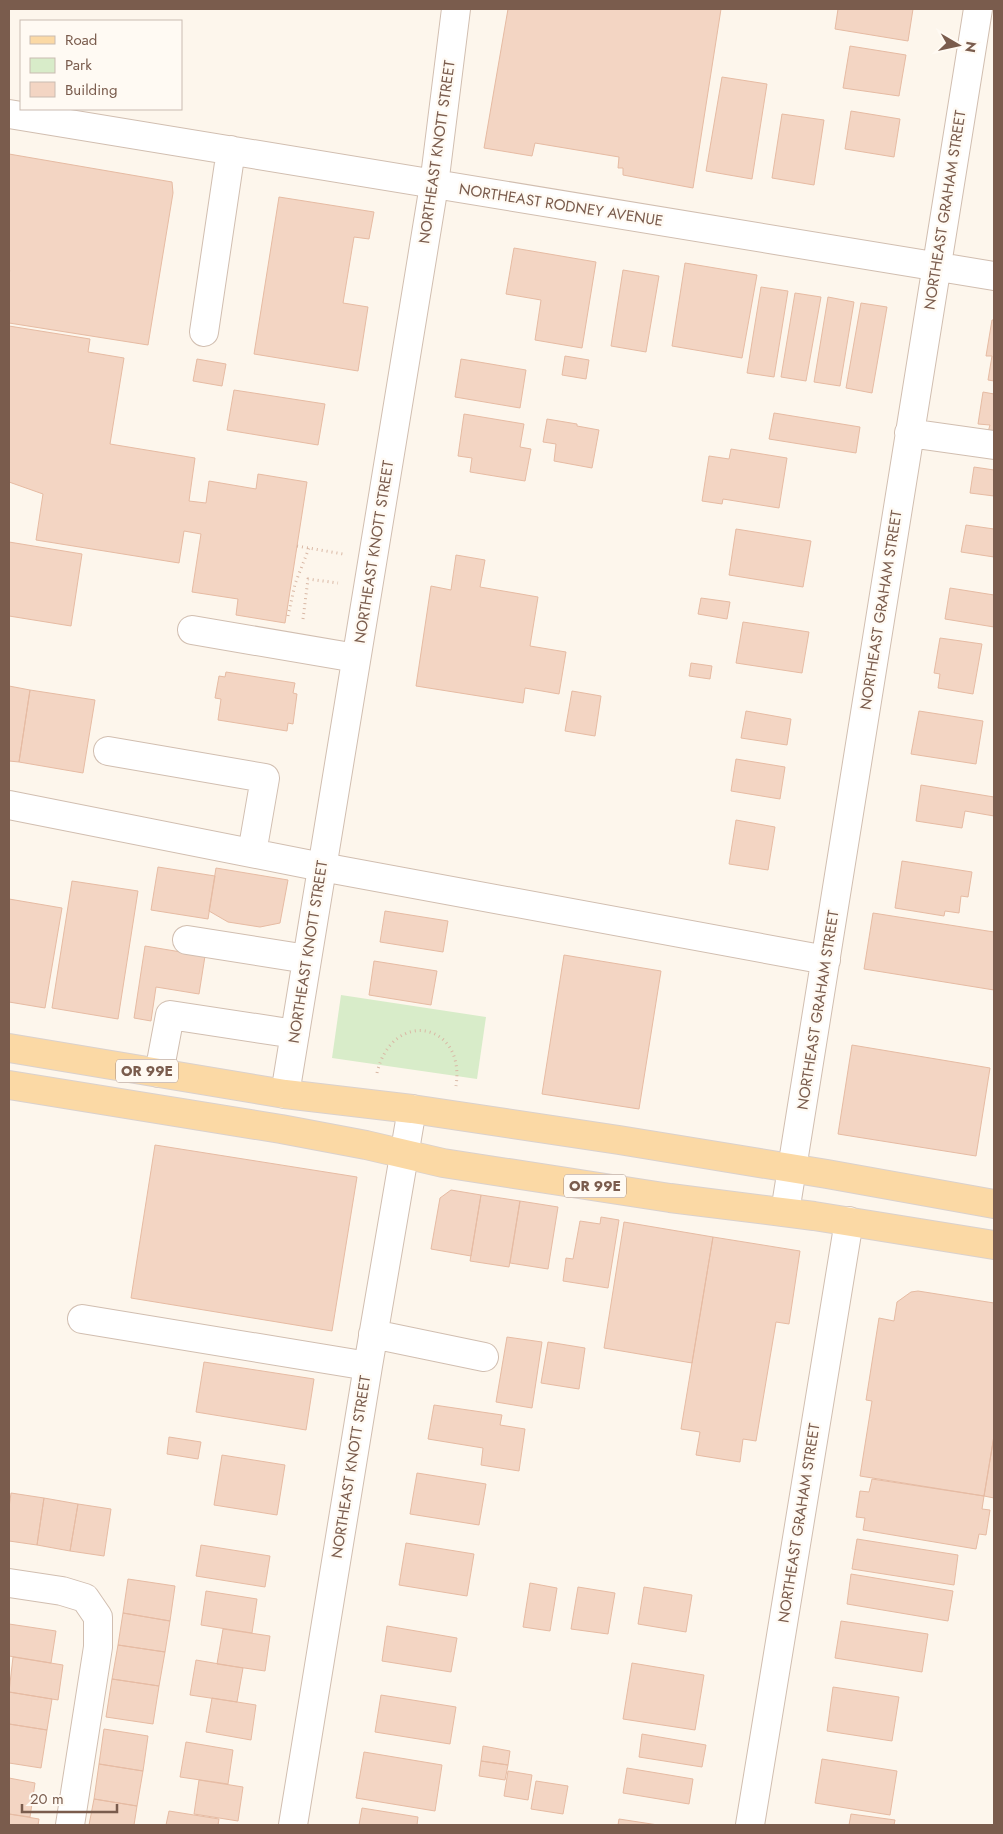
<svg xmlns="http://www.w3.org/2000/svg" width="1003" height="1834" viewBox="0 0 1003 1834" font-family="Jost,sans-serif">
<rect width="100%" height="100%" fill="#fdf6ec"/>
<path fill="#d8ecc9" d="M341 995 486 1017 477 1079 332 1058Z"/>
<path fill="#f3d5c3" stroke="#e6bba3" d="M508 9H721L693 188 623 175V168H618L619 157 535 143 532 156 484 148Z
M838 9H913L908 41 835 29Z
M850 46 906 55 899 96 843 88Z
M722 77 767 84 752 179 706 171Z
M851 111 900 119 894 157 845 149Z
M782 114 824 120 814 185 772 178Z
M9 154 172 182 173 193 148 345 9 323Z
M279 197 374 212 369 239 354 237 343 303 368 307 358 371 254 354Z
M514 248 596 262 582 348 535 340 541 300 506 294Z
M685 263 757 275 742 358 672 346Z
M623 270 659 276 646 352 611 346Z
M761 287 788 291 774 377 747 373Z
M795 293 821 297 806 381 781 377Z
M828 297 854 302 840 386 814 382Z
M861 303 887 307 872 393 846 388Z
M992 320H994V381L988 380 992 356H986Z
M9 326 90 339 88 352 124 358 110 444 195 458 189 501 206 503 209 481 256 489 258 474 307 482 285 623 236 615 238 599 192 592 201 534 184 531 179 563 36 540 43 494 9 482Z
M565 356 589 360 586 379 562 375Z
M197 359 226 364 222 386 193 381Z
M461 359 526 370 520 408 455 397Z
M234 390 325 404 318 445 227 430Z
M983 392 994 394V433L988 432 990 425 978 424Z
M774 413 860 427 856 453 769 439Z
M464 414 524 424 520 447 531 449 525 481 470 472 472 458 458 456Z
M547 419 577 424V426L599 430 592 468 554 461 556 444 543 442Z
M731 449 787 458 779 508 723 499 722 504 702 501 709 456 729 459Z
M974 467 994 470V496L970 493Z
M966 525 994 529V557L961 552Z
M736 529 811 541 803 587 729 575Z
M9 542 82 554 71 626 9 616Z
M456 555 485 560 480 587 538 597 530 646 566 652 559 694 525 688 523 703 416 686 431 586 451 590Z
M950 588 994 595V627L945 619Z
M701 598 730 602 727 619 698 614Z
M743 622 809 632 802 673 736 663Z
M940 638 982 644 973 694 938 688 940 674 934 673Z
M691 663 712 666 710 679 689 676Z
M226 672 295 683 293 693 297 694 293 724 288 723 287 731 218 720 221 699 215 698 219 676 225 677Z
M9 686 30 690 19 762 9 761Z
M30 690 95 700 83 773 19 762Z
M572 691 601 696 595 736 565 731Z
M746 711 791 719 787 745 741 738Z
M919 711 983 721 976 764 911 754Z
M736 759 785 767 780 799 731 791Z
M921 785 994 797V816L965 811 962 828 916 821Z
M736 820 775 827 768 870 729 864Z
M902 861 972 872 968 897 961 896 959 913 945 911 944 916 895 908Z
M158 867 215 876 208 919 151 910Z
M216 868 288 880 280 923 260 927 228 922 209 911Z
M72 881 138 891 118 1019 52 1008Z
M9 899 62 908 45 1008 9 1002Z
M385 911 448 921 443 952 380 942Z
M873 913 994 932V990L864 969Z
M145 946 205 956 199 994 156 987 151 1021 134 1018Z
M564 955 661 971 639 1109 542 1094Z
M374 961 437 971 431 1005 369 995Z
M852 1045 990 1068 976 1156 838 1134Z
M155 1145 357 1177 332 1331 131 1298Z
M451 1190 481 1195 471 1256 431 1249 440 1198Z
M481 1195 520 1201 509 1267 470 1261Z
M520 1201 558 1207 548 1269 510 1263Z
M601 1217 619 1220 608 1288 563 1281 566 1258 573 1259 580 1221 600 1224Z
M624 1222 713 1237 692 1363 604 1348Z
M713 1237 800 1251 789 1324 776 1322 756 1441 743 1439 740 1462 696 1455 700 1432 681 1429Z
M918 1291 994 1303V1436L984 1496 860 1476 872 1401 866 1400 879 1318 894 1321 897 1302 911 1292Z
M507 1337 542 1342 532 1408 496 1402Z
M548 1342 585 1348 579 1389 541 1383Z
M204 1362 314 1379 306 1430 196 1412Z
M434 1405 502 1415 500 1425 525 1429 519 1471 481 1465 483 1448 428 1439Z
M994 1436V1498L984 1496Z
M169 1437 201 1442 198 1459 167 1454Z
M222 1455 285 1465 277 1515 214 1505Z
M417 1473 486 1484 479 1525 410 1514Z
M872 1479 984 1496 982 1509 990 1510 986 1535 979 1534 976 1549 863 1530 865 1518 856 1517 860 1491 869 1492Z
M11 1493 44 1498 37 1545 9 1541V1508Z
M44 1498 78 1504 70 1551 37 1545Z
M78 1504 111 1509 104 1556 70 1551Z
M857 1539 958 1555 954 1585 852 1569Z
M406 1543 474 1554 467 1596 399 1585Z
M201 1545 270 1556 265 1587 196 1576Z
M851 1574 953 1591 948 1621 847 1604Z
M128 1579 175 1586 170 1621 123 1613Z
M530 1583 557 1588 550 1631 523 1627Z
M578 1587 615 1593 608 1634 571 1629Z
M644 1587 692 1595 686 1632 638 1624Z
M206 1591 257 1599 252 1633 201 1625Z
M123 1613 170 1621 165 1652 118 1645Z
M841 1621 928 1634 922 1672 835 1658Z
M9 1624 56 1631 51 1663 9 1656Z
M387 1626 457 1638 451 1672 382 1661Z
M223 1629 270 1636 265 1671 217 1664Z
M118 1645 165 1652 159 1686 112 1679Z
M13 1657 63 1665 58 1700 9 1692Z
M196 1660 243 1668 237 1702 190 1695Z
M632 1663 704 1675 695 1730 623 1719Z
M112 1679 159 1686 153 1724 106 1717Z
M833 1687 899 1697 892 1741 827 1731Z
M9 1692 52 1699 47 1730 9 1724Z
M381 1695 456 1707 450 1744 375 1732Z
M212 1698 256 1705 251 1740 206 1732Z
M9 1724 47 1730 41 1768 9 1763Z
M104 1729 148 1736 143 1771 99 1764Z
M642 1734 706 1745 702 1767 639 1757Z
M186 1742 233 1750 228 1784 180 1777Z
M483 1746 510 1751 508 1765 481 1761Z
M364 1752 442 1765 435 1811 356 1798Z
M822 1759 897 1771 890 1815 815 1803Z
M481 1761 508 1765 505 1780 479 1776Z
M99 1764 143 1771 137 1806 94 1799Z
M627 1768 693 1779 689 1804 623 1793Z
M508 1771 532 1775 528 1800 504 1796Z
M9 1778 35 1783 30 1817 9 1814Z
M199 1780 243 1787 238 1821 194 1814Z
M536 1781 568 1786 563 1814 531 1809Z
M94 1799 137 1806 134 1825H89Z
M362 1808 418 1817 417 1825H359Z
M169 1811 219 1819 218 1825H166Z
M9 1814 39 1819 38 1825H9Z
M851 1814 895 1820 894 1825H849Z
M619 1819 658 1825H618Z"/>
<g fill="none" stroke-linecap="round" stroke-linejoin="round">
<g stroke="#d1beb0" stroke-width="30">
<path id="minor" d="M9 114 994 276
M204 332 231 150
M909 433 994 445
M192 630 356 658
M108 751 265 778 252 853
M9 805 322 867 826 960
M187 940 307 959
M159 1073 170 1015 295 1034
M285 1094 434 185 456 9
M785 1212 978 9
M82 1319 368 1366
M373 1334 484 1357
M9 1583 62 1591 85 1598 98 1617V1647L70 1825
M293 1825 368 1366 412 1109
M750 1825 849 1221"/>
</g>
<g stroke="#dad1cd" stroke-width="30">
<path id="major" d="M9 1048 285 1094 412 1109 619 1140 827 1174 994 1204
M9 1085 281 1129 366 1145 443 1163 670 1198 814 1216 994 1245"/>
</g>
<path stroke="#d9b8a5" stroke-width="3" stroke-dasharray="1 4" stroke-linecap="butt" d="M9 270 13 269
M297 546 343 554
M288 616 295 584 309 548
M303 619 308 579 338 583
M377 1073C392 1008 466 1022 456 1086"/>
<use href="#minor" stroke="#fff" stroke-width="28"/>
<use href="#major" stroke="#fbd9a5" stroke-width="28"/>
</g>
<g text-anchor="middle" stroke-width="4.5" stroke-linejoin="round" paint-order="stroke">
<g fill="#fffaf3" stroke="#a28b7f" stroke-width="1">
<rect x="116" y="1059.5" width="62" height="23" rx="4"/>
<rect x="564" y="1174.5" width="62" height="23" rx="4"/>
</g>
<g font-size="14" font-weight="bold" fill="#7a5c4d">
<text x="147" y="1076">OR 99E</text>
<text x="595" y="1191">OR 99E</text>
</g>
<g font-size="15" fill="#7a5c4d" stroke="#fffaf3">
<text transform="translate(437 152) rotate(-82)" y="5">NORTHEAST KNOTT STREET</text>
<text transform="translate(561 205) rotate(9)" y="5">NORTHEAST RODNEY AVENUE</text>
<text transform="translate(945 210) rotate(-81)" y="5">NORTHEAST GRAHAM STREET</text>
<text transform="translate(374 552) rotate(-81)" y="5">NORTHEAST KNOTT STREET</text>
<text transform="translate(881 610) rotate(-81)" y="5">NORTHEAST GRAHAM STREET</text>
<text transform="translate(308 952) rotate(-81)" y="5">NORTHEAST KNOTT STREET</text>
<text transform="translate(818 1010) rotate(-81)" y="5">NORTHEAST GRAHAM STREET</text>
<text transform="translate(351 1467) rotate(-81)" y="5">NORTHEAST KNOTT STREET</text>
<text transform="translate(799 1523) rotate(-81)" y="5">NORTHEAST GRAHAM STREET</text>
</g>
</g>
<rect width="1003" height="1834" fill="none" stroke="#7a5c4d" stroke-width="20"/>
<rect x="20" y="20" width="162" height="90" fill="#fffaf3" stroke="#cabbb1"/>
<rect x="30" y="36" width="25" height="8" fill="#fbd9a5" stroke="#cabbb1"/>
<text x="65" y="45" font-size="15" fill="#7a5c4d">Road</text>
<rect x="30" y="58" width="25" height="15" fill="#d8ecc9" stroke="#cabbb1"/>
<text x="65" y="70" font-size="15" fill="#7a5c4d">Park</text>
<rect x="30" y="82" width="25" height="15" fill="#f3d5c3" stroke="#cabbb1"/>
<text x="65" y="95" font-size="15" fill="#7a5c4d">Building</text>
<g transform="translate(958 45) rotate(99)" stroke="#fffaf3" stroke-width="4" paint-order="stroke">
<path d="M0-4L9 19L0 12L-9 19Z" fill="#7a5c4d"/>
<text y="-8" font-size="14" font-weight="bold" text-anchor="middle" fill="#7a5c4d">N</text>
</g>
<path d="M22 1804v8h95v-8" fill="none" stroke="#7a5c4d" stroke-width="2.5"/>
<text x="30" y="1804" font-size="15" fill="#7a5c4d" stroke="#fffaf3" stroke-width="4" paint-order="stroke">20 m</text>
</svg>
